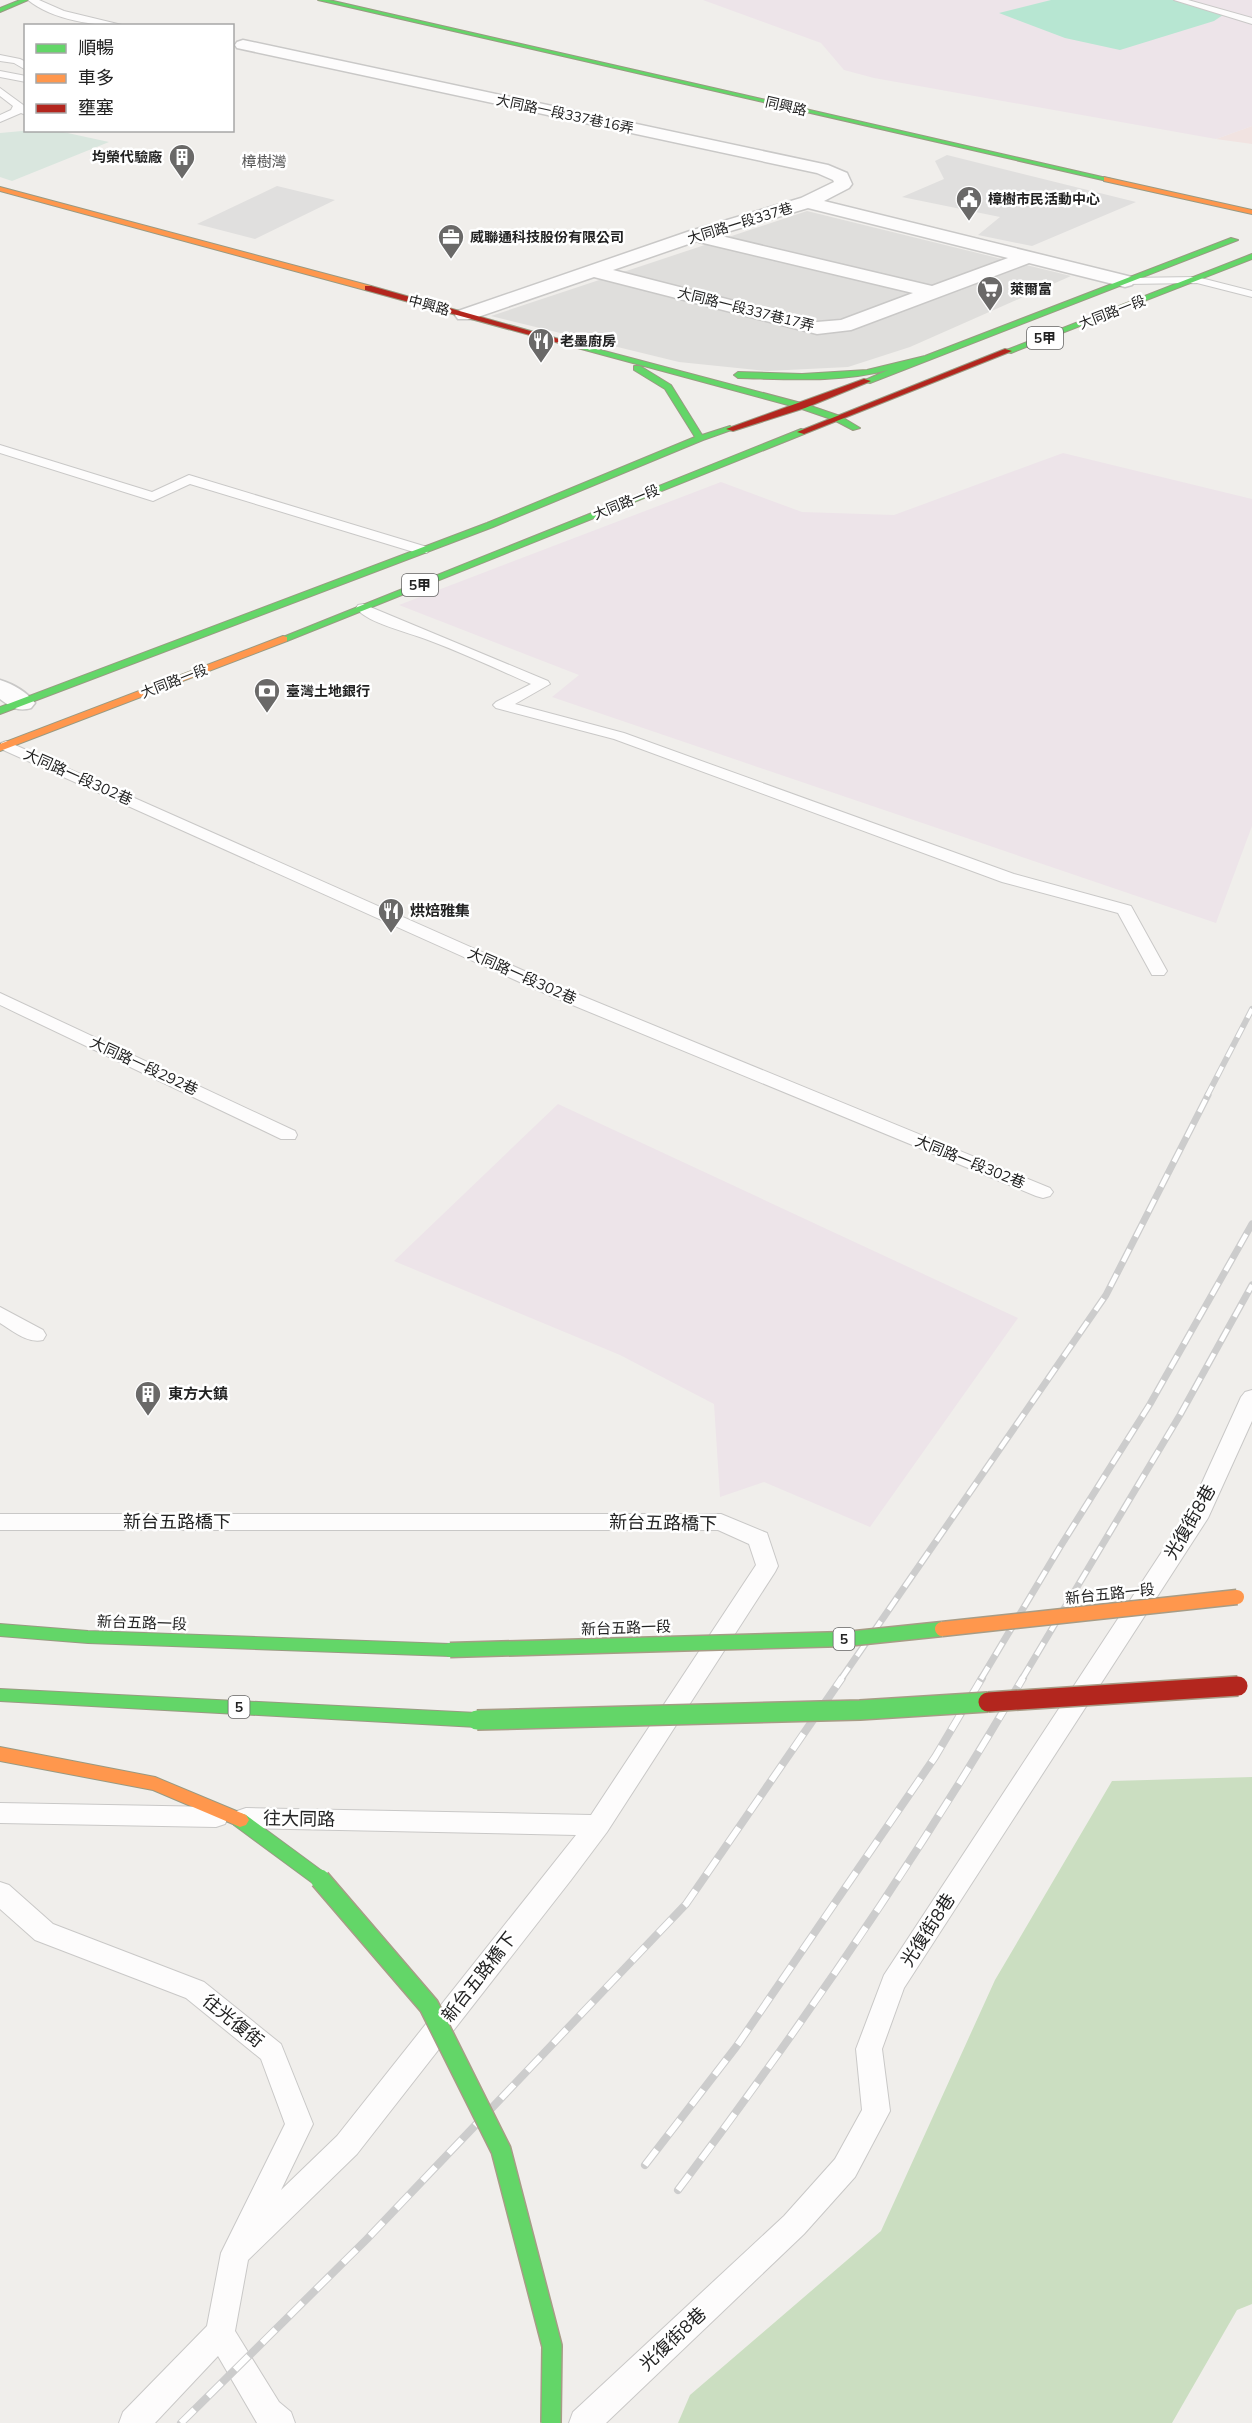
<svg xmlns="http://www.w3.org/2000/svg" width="1252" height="2423" viewBox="0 0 1252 2423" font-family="Mulish,'Noto Sans TC',sans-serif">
<rect width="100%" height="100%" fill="#f0eeeb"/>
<path fill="#dfdedc" d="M807 211 1071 276 910 347 848 367 767 371 679 362 491 316Z"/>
<path fill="#f1e3e1" d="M1252 126V144L1216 139Z"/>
<path fill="#ede4e9" d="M703 0H1252V126L1216 139 874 78 844 70 821 43Z
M1063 453 1252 499V826L1216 923 552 697 579 675 399 605 721 482 802 512 894 515Z
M558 1104 1018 1318 870 1527 764 1482 720 1497 714 1404 620 1355 394 1261Z"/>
<path fill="#cbdec1" d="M1252 1777V2304L1237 2310 1172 2423H678L690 2395 881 2231 995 1980 1112 1781Z"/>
<path fill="#d9e6de" d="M33 130 63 132 109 142 12 181 0 177V133Z"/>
<path fill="#b7e6d2" d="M1051 0H1178L1226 13 1214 21 1120 50 1065 38 999 13Z"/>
<path fill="#e0dfde" d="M947 155 1136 202 1032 246 978 235 1000 217 902 197 944 179 935 161Z
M277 186 335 200 255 239 197 224Z"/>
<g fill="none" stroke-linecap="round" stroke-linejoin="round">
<g stroke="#c9c8c7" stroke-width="2">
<path id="lane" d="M28 0H39L64 11 126 26C96 26 52 20 28 0Z
M1174 0H1188L1252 18V24Z
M0 55 20 59 26 62V70L14 63 0 61Z
M0 71 26 76V82L0 77Z
M0 88 26 107V115L21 113 0 122V115L11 110 13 106 0 96Z
M1197 277 1252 291V297L1197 283 1125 284 1119 281 1125 278Z
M0 445 152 492 189 475 427 547 429 550 427 553H417L190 484 153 501 0 453Z
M363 604 548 681 550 684 515 704 624 733 1014 874 1131 906 1167 971 1164 975H1152L1118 913 1002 882 614 739 496 708 493 705 496 702 531 684C497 669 463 653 428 640 408 632 369 624 356 608L358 605Z
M6 741 565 989 1050 1188 1053 1192 1050 1196 1043 1198 1036 1196 553 997 1 749V743Z
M0 993 295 1131 297 1135 295 1139H281L0 1005Z
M0 1307 43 1330 46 1335 43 1340C28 1344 13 1331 0 1323Z
M1252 1390V1421L1208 1518 904 1988 882 2049 890 2111 855 2177 804 2234 606 2423H569L573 2412 784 2216 835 2159 862 2110 856 2049 884 1975 1190 1509 1241 1397 1245 1392Z
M0 1514H721L767 1533 778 1566 775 1572 607 1832 571 1880 357 2154 248 2260 235 2331 279 2402 291 2412 295 2423H257L218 2356 155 2423H119L123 2412 207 2326 221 2253 285 2124 261 2059 186 1998 35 1940 0 1909V1882L9 1885 53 1924 204 1982 281 2044 313 2124 281 2190 337 2136 576 1835 246 1828 237 1825 234 1818 237 1811 246 1808 591 1815 756 1565 749 1544 718 1530H0Z
M0 1803 216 1807 225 1810 228 1817 225 1824 216 1827 0 1823Z"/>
</g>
<g stroke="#c9c8c7" stroke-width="3">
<path id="street" d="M243 40 828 165 847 173 852 184 849 188 824 201 1132 277 1135 281 1132 285 1125 287 1029 263 851 330 817 334 594 277 472 319H458L455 315 458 311 690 231 801 198 834 182 833 180 817 173 237 48 235 45 237 42ZM808 208 1008 258 932 286 717 235ZM697 241 699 242 913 293 841 320 817 322 613 270Z
M0 680C13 684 27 692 35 703L31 708C18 712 11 707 0 699Z"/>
</g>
<g stroke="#999a82" stroke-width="2">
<path id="fast" d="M20 0H28L0 12V8Z
M318 0H329L1111 179 1107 181Z
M1231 238 1238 240 870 383 863 381 888 370C839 383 788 379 738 378L734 375 738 372 802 374 867 370 925 356Z
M1252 254V259L1011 353 1004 351Z
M559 339 805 404 840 416 860 428 853 430 834 420 799 408 559 343Z
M634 366H640L671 385 702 435 730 426 734 429 703 440 493 527 0 714V707L487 523 695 437 665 389 634 370Z
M801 429 804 430V434L287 641H279L278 639Z
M0 1624 88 1631 450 1644 456 1646 458 1650 456 1654 450 1656 88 1643 0 1636Z
M0 1689 477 1713 483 1715 485 1720 483 1725 477 1727 0 1701Z
M240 1813 246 1815 326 1874 329 1879 326 1884 320 1886 314 1884 234 1825 231 1820 234 1815Z"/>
</g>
<g stroke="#999a82" stroke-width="2">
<path id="slow" d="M1104 177 1252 210V214L1104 181Z
M0 187 371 286 372 288 365 290 0 191Z
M283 636 287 637V641L0 751V744Z
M0 1747 155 1777 246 1815 249 1820 246 1825 240 1827 153 1790 0 1761Z"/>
</g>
<g stroke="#999a82" stroke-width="2">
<path id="jam" d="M365 286H371L566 341 559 343 365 290Z
M1005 349 1012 351 804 434 797 432Z
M864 379 871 381 805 408 733 431 726 429Z"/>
</g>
<use href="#lane" fill="#fdfcfc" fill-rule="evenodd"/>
<use href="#street" fill="#fdfcfc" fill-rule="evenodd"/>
<use href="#fast" fill="#63d668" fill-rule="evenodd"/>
<use href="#slow" fill="#ff974d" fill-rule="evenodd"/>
<use href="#jam" fill="#b3261e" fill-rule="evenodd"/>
<g stroke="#ccc" stroke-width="6">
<path id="rail-far2" d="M1207 1096 1252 1009"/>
</g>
<g stroke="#ccc" stroke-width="7">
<path id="rail-far1" d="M841 1679 1106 1295 1208 1095
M981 1679 1060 1547 1150 1404 1252 1224
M1022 1679 1180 1415 1252 1285"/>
</g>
<g stroke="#ccc" stroke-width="8">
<path id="rail" d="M645 2165 736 2047 935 1757 982 1678
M678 2190C802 2026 919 1855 1023 1678
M181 2423 367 2239 686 1904 842 1678"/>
</g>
<use href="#rail-far2" stroke="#fff" stroke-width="4" stroke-dasharray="11" stroke-linecap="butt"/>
<use href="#rail-far1" stroke="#fff" stroke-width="4.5" stroke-dasharray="14" stroke-linecap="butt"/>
<use href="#rail" stroke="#fff" stroke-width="6" stroke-dasharray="19" stroke-linecap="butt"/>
<g stroke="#a79c86" stroke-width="17" stroke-linecap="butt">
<path id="fast-bridge-far1" d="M450 1650 846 1639 942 1629"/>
</g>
<g stroke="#a79c86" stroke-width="22" stroke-linecap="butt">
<path id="fast-bridge" d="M477 1720 860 1710 988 1702
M320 1879 429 2006 501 2150 552 2346 551 2423"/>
</g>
<g stroke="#a79c86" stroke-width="17" stroke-linecap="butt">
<path id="slow-bridge" d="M942 1629 1237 1597"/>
</g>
<g stroke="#a79c86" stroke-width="22" stroke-linecap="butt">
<path id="jam-bridge" d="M988 1702 1238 1686"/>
</g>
<use href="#fast-bridge-far1" stroke="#63d668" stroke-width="14"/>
<use href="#fast-bridge" stroke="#63d668" stroke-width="19"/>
<use href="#slow-bridge" stroke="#ff974d" stroke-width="14"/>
<use href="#jam-bridge" stroke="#b3261e" stroke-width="19"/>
</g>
<defs>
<g id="building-pin" transform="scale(1.35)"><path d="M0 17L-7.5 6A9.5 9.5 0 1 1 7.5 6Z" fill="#6a6968" stroke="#fff"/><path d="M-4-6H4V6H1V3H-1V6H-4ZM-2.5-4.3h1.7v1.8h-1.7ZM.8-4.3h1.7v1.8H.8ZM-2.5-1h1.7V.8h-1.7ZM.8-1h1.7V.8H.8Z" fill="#fff"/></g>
<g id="civic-pin" transform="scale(1.35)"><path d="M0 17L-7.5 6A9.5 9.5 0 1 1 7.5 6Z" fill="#6a6968" stroke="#fff"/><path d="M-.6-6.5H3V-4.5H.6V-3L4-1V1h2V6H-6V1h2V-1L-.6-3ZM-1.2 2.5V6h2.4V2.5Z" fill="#fff"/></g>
<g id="office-pin" transform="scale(1.35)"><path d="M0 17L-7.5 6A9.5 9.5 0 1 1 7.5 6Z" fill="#6a6968" stroke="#fff"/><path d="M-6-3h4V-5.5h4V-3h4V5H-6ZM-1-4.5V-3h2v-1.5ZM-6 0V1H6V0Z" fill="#fff"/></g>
<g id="supermarket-pin" transform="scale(1.35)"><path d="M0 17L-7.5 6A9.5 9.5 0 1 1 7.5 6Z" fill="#6a6968" stroke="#fff"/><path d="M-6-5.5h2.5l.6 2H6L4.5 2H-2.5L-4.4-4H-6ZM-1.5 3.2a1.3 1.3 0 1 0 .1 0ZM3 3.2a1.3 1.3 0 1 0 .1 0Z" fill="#fff"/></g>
<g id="restaurant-pin" transform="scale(1.35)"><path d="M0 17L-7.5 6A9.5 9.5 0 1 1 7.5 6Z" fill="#6a6968" stroke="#fff"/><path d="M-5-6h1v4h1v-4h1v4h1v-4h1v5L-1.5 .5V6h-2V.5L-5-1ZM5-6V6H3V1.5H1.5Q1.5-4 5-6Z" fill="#fff"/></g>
<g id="bank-pin" transform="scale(1.35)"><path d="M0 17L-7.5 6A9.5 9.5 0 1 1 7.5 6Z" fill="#6a6968" stroke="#fff"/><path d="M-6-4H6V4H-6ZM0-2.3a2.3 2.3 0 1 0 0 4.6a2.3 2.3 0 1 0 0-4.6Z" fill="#fff"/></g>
</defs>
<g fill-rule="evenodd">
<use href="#building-pin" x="182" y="157"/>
<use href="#civic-pin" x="969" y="199"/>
<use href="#office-pin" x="451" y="237"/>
<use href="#supermarket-pin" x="990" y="289"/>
<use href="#restaurant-pin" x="541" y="341"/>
<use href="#bank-pin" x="267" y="691"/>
<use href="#restaurant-pin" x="391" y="911"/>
<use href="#building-pin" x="148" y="1394"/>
</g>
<g text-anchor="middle" stroke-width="5" stroke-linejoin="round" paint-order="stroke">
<g font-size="14" fill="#222" stroke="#fff">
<text transform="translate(786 106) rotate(13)" y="5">同興路</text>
<text transform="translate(565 114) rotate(12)" y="5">大同路一段337巷16弄</text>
<text transform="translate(740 223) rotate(-17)" y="5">大同路一段337巷</text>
<text transform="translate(429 305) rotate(15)" y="5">中興路</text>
<text transform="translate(746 309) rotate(14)" y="5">大同路一段337巷17弄</text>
<text transform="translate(1112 312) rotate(-21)" y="5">大同路一段</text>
<text transform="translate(626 502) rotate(-22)" y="5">大同路一段</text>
<text transform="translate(174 681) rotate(-21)" y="5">大同路一段</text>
</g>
<g font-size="14" font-weight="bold" fill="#222" stroke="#fff" text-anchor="start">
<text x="162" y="162" text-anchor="end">均榮代驗廠</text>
<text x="988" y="204">樟樹市民活動中心</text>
<text x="470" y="242">威聯通科技股份有限公司</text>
<text x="1010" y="294">萊爾富</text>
<text x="560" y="346">老墨廚房</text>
<text x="286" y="696">臺灣土地銀行</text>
</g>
<g fill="#fff" stroke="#646464" stroke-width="1.5">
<rect x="1027" y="327" width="36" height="22" rx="4.5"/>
<rect x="402" y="574" width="36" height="22" rx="4.5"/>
<rect x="833.5" y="1628" width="21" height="22" rx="4.5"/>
<rect x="228.5" y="1696" width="21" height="22" rx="4.5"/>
</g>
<g font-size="14" font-weight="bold" fill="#222">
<text x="1045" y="343">5甲</text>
<text x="420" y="590">5甲</text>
<text x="844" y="1644">5</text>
<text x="239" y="1712">5</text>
</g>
<g font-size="15" fill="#555" stroke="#fff">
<text x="264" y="167">樟樹灣</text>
</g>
<g font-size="15" fill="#222" stroke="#fff">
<text transform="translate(78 777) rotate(24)" y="5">大同路一段302巷</text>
<text transform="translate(522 976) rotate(24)" y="5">大同路一段302巷</text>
<text transform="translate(144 1066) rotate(25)" y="5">大同路一段292巷</text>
<text transform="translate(970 1162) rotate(22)" y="5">大同路一段302巷</text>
<text transform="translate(1110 1594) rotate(-6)" y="5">新台五路一段</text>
<text transform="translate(142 1623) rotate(2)" y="5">新台五路一段</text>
<text transform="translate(626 1628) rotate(-2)" y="5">新台五路一段</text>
</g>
<g font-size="15" font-weight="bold" fill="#222" stroke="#fff" text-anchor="start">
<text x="410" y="916">烘焙雅集</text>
<text x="168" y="1399">東方大鎮</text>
</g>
<g font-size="18" fill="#222" stroke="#fff">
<text x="177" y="1528">新台五路橋下</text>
<text transform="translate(1190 1522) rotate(-60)" y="6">光復街8巷</text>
<text transform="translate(663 1523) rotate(1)" y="6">新台五路橋下</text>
<text transform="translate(299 1819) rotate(1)" y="6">往大同路</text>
<text transform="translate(928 1930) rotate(-57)" y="6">光復街8巷</text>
<text transform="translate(479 1977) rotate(-52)" y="6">新台五路橋下</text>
<text transform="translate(233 2021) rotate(39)" y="6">往光復街</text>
<text transform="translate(673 2339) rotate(-43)" y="6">光復街8巷</text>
</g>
</g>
<rect x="24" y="24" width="210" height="108" fill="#ffffff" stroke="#a7a7a7" stroke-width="1.5"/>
<rect x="36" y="44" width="30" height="9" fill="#63d668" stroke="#a7a7a7" stroke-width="1.5"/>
<text x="78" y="54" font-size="18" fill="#222222">順暢</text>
<rect x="36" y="74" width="30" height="9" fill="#ff974d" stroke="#a7a7a7" stroke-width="1.5"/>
<text x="78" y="84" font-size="18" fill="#222222">車多</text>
<rect x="36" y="104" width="30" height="9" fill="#b3261e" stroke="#a7a7a7" stroke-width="1.5"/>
<text x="78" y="114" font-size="18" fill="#222222">壅塞</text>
</svg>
